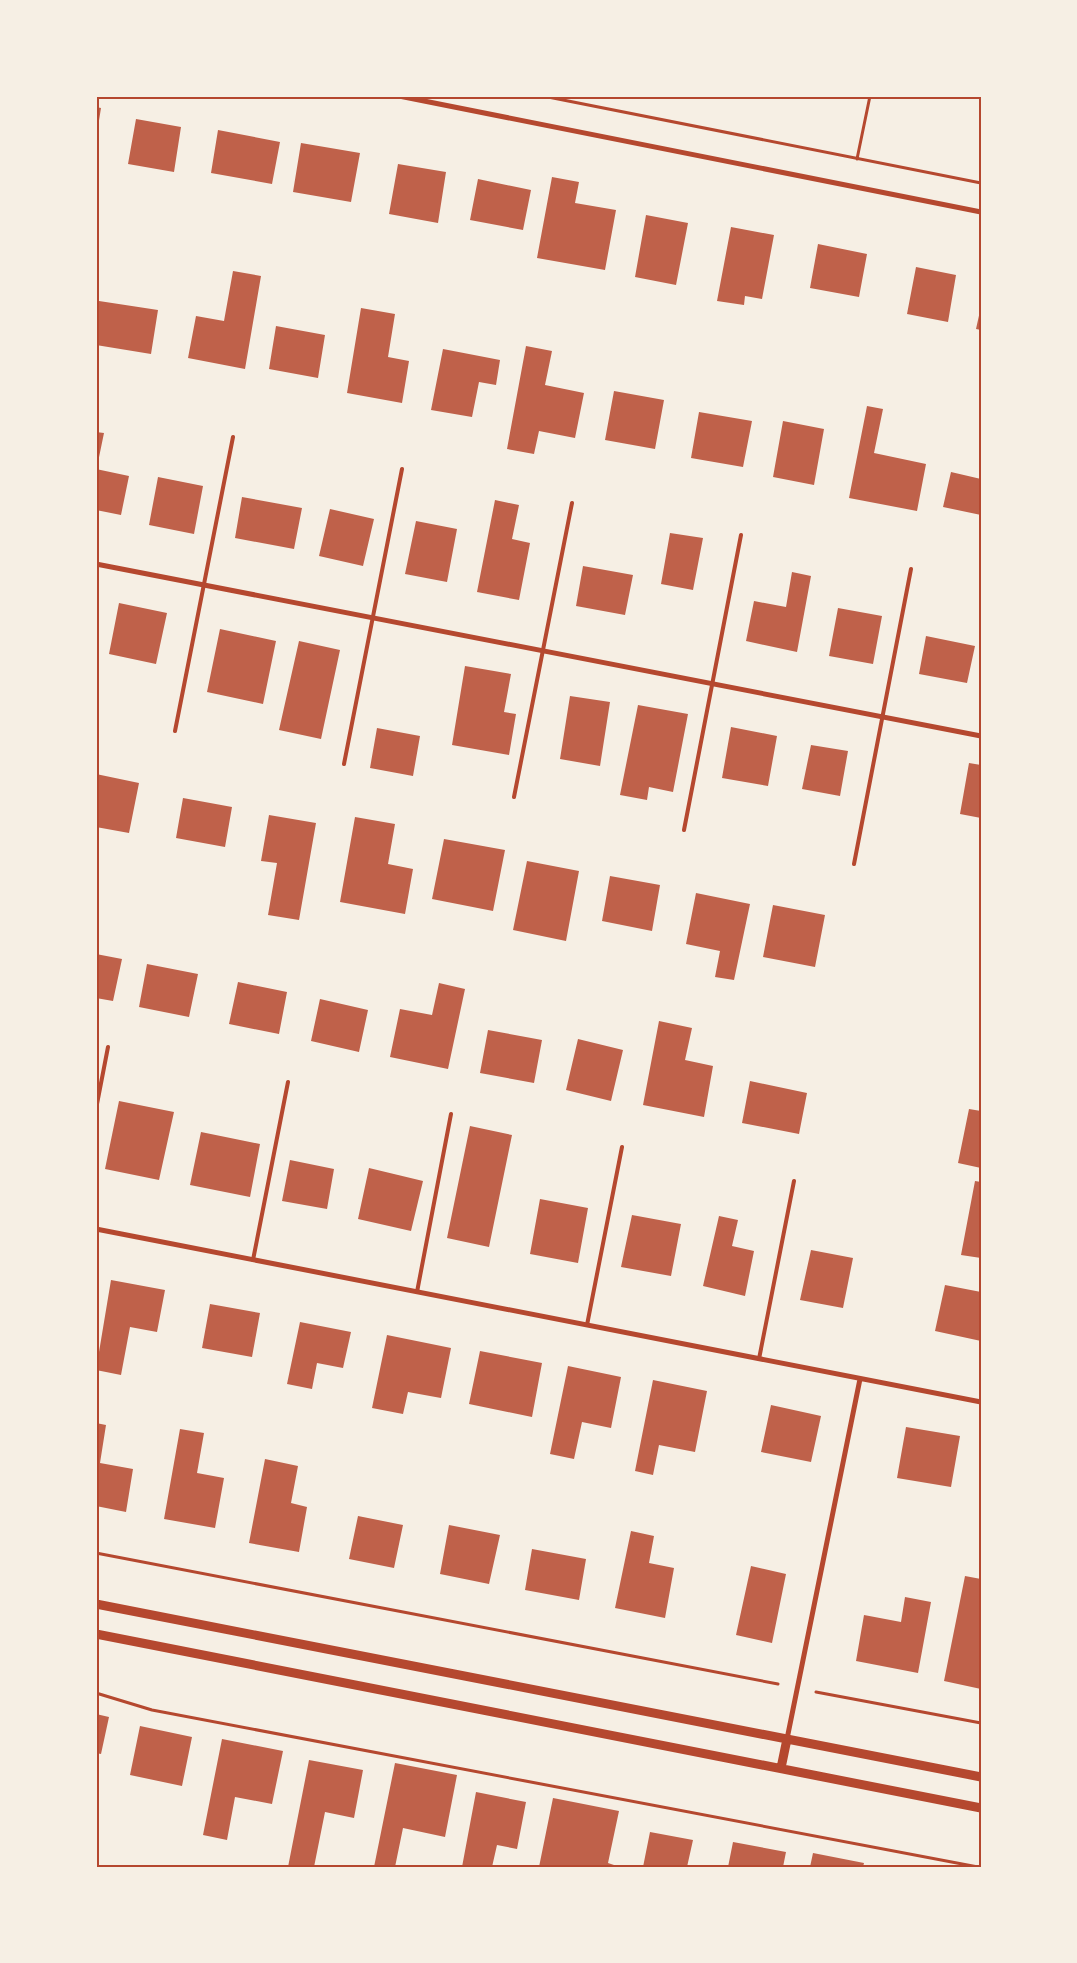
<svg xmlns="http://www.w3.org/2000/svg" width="1077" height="1963" viewBox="0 0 1077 1963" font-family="'PT Serif',serif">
<rect width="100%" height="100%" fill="#f6efe4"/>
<path fill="#bf614a" d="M96 107 101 108 97 133H96Z
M136 119 181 127 174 172 128 164Z
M218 130 280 142 272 184 211 173Z
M301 143 360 153 351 202 293 192Z
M398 164 446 172 438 223 389 214Z
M552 177 579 182 575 203 616 210 605 270 537 258Z
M478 179 531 190 523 230 470 220Z
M646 215 688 223 676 285 635 277Z
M731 227 774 235 762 299 745 296 744 305 717 301Z
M818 244 867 254 859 297 810 288Z
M916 267 956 275 948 322 907 314Z
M233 271 261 276 245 369 188 358 196 316 224 321Z
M99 301 158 310 151 354 96 345Z
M361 308 395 314 388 357 409 361 402 403 347 393Z
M980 311H981V330L976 329Z
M276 326 325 335 318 378 269 369Z
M526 346 552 351 545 385 584 393 575 438 539 431 534 454 507 449Z
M443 349 500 360 496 385 479 382 472 417 431 410Z
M614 391 664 400 655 449 605 440Z
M867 406 883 409 874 453 926 464 917 511 849 498Z
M699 412 752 421 743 467 691 458Z
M783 421 824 429 814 485 773 477Z
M96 432 104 433 97 467H96Z
M96 469 129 476 121 515 96 510Z
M951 472 981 479V515L943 507Z
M158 477 203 486 194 534 149 525Z
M242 497 302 508 294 549 235 538Z
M495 500 519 505 512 539 530 543 519 600 477 592Z
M330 509 374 519 363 566 319 556Z
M416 521 457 529 447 582 405 574Z
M670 533 703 538 693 590 661 584Z
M583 566 633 575 625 615 576 606Z
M792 572 811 576 797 652 746 641 754 601 786 607Z
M119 603 167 613 156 664 109 654Z
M838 608 882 616 873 664 829 656Z
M220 629 276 641 263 704 207 692Z
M926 636 975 646 967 683 919 674Z
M299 641 340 650 321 739 279 730Z
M465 666 511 674 504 712 516 714 509 755 452 745Z
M570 696 610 702 600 766 560 759Z
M638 705 688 714 673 792 649 787 647 800 620 795Z
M731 727 777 736 768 786 722 778Z
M377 728 420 736 413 776 370 768Z
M811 745 848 751 840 796 802 789Z
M969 763 981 765V818L960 814Z
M96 774 139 783 129 833 96 827Z
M183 798 232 807 225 847 176 838Z
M269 815 316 823 299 920 268 915 277 863 261 861Z
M355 817 395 824 388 864 413 869 405 914 340 902Z
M444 839 505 850 493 911 432 899Z
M527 861 579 871 566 941 513 930Z
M610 876 660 885 652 931 602 921Z
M696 893 750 904 734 980 715 977 720 951 686 944Z
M773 905 825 915 815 967 763 957Z
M96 954 122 959 113 1001 96 998Z
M147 964 198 974 189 1017 139 1007Z
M238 982 287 992 279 1034 229 1024Z
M439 983 465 989 448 1069 390 1057 400 1009 432 1015Z
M320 999 368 1010 359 1052 311 1041Z
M659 1021 692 1028 685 1060 713 1066 704 1117 643 1105Z
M488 1030 542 1040 534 1083 480 1073Z
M578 1039 623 1050 611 1101 566 1090Z
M750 1081 807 1093 799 1134 742 1123Z
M119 1101 174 1112 159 1180 105 1169Z
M969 1109 981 1111V1168L958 1163Z
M470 1126 512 1135 489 1247 447 1238Z
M201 1132 260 1144 250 1197 190 1185Z
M290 1160 334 1169 327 1209 282 1201Z
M369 1168 423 1181 411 1231 358 1219Z
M975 1181 981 1182V1258L961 1255Z
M540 1199 588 1208 578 1263 530 1254Z
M632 1215 681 1224 671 1276 621 1267Z
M719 1216 738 1220 732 1246 754 1251 745 1296 703 1286Z
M811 1250 853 1258 843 1308 800 1300Z
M111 1280 165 1290 157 1332 130 1327 121 1375 96 1370Z
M945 1285 981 1292V1341L935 1331Z
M210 1304 260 1313 252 1357 202 1348Z
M300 1322 351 1332 343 1368 317 1363 312 1389 287 1384Z
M387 1335 451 1348 441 1398 408 1392 403 1414 372 1408Z
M480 1351 542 1363 532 1417 469 1404Z
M568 1366 621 1377 611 1428 582 1422 574 1459 550 1454Z
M653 1380 707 1391 695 1452 659 1445 653 1475 635 1471Z
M771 1405 821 1416 811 1462 761 1452Z
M96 1423 106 1425 100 1463 133 1469 126 1512 96 1506Z
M906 1427 960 1436 951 1487 897 1478Z
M180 1429 204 1433 197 1473 224 1478 215 1528 164 1519Z
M265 1459 298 1466 291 1503 307 1507 299 1552 249 1543Z
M358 1516 403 1525 394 1568 349 1559Z
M449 1525 500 1535 489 1584 440 1574Z
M631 1531 654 1536 649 1563 674 1568 665 1618 615 1608Z
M532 1549 586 1559 579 1600 525 1590Z
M751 1566 786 1574 772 1643 736 1635Z
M965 1576 981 1579V1689L944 1681Z
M905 1597 931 1602 918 1673 856 1661 864 1615 901 1622Z
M96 1714 109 1717 101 1754 96 1753Z
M140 1726 192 1737 182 1786 130 1775Z
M222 1739 283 1751 272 1804 235 1797 227 1840 203 1835Z
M309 1760 363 1770 354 1818 325 1812 314 1867H288Z
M395 1763 457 1775 445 1837 403 1828 395 1867H374Z
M476 1792 526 1802 517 1849 497 1845 492 1867H462Z
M553 1798 619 1811 608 1863 620 1867H539Z
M650 1832 693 1840 687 1867H643Z
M733 1842 786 1852 783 1867H728Z
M813 1853 864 1863 863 1867H810Z"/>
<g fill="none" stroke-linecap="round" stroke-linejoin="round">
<path stroke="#b5482f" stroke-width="3" d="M543 96 981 183
M857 159 870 96
M96 1553 778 1684
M816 1692 981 1723
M96 1693 152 1710 978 1867"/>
<path stroke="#b5482f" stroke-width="4" d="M175 731 233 437
M344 764 402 469
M514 797 572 503
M684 830 741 535
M854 864 911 569
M96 1109 108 1047
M253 1260 288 1082
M417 1292 451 1114
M587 1325 622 1147
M759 1359 794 1181"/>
<path stroke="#b5482f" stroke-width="5" d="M399 96 981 212
M96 564 981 736
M96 1229 981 1402
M787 1739 860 1379"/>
<path stroke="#b5482f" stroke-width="9" d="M96 1604 981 1777
M96 1634 981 1808
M781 1768 787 1739"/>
</g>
<rect width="1077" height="1963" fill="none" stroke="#f6efe4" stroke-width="195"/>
<rect x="98" y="98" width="882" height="1768" fill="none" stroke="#b5482f" stroke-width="2"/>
</svg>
